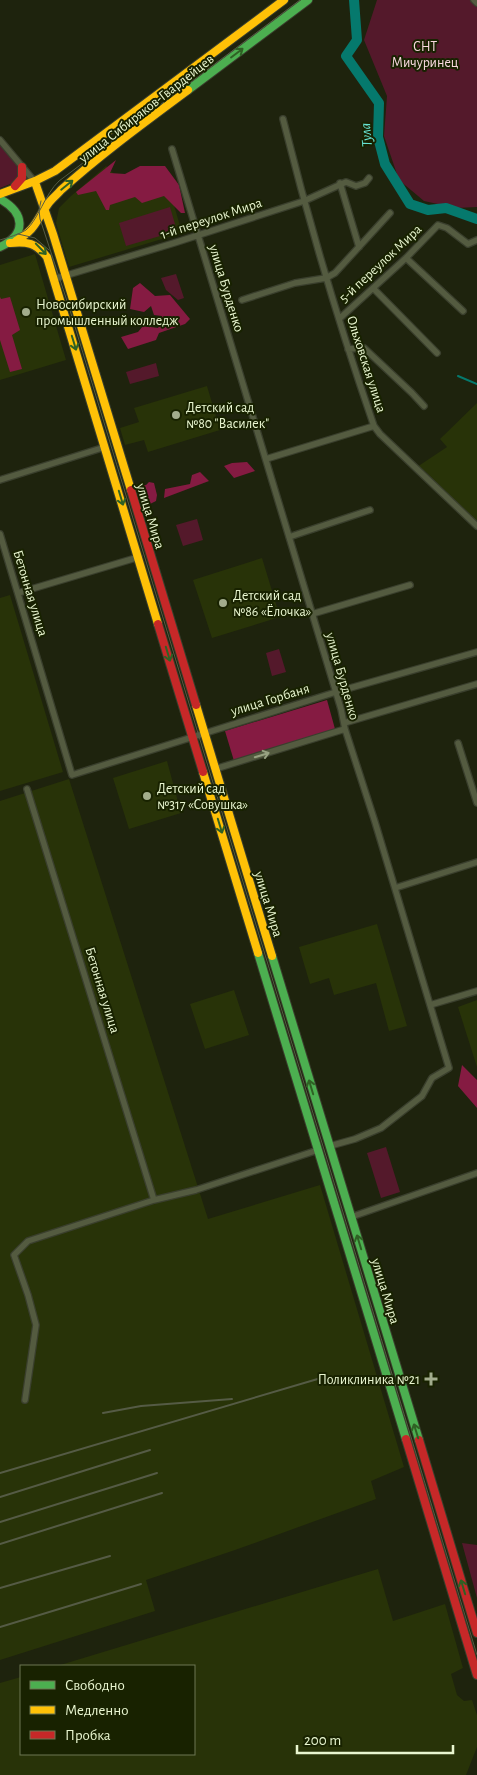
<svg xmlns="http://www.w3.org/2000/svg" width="477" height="1775" viewBox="0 0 477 1775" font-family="'Alegreya Sans',sans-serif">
<rect width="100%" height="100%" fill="#1e230d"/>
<path fill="#283308" d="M106 166 118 178 170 191 182 233 69 267 56 223 59 208 71 196Z
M35 254 66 360 0 380V265Z
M207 386 220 430 148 452 144 440 125 445 120 428 139 422 134 408Z
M477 403V522L426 472 417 467 447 447 440 439Z
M262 558 280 617 212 638 193 580Z
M10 595 63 772 0 791V598Z
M167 761 181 813 129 829 113 778Z
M69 779 208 1219 320 1185 404 1467 371 1481 376 1499 235 1550 146 1580 155 1611 0 1660V801Z
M377 924 407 1026 389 1031 376 983 334 995 329 978 310 984 299 947Z
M234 990 249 1035 205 1049 190 1004Z
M477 1000V1067L458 1007Z
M378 1569 393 1621 445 1604 463 1668 451 1674 457 1695 464 1701 472 1700 477 1715V1747L466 1775H0V1683L21 1677V1754H194V1666H57Z"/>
<path fill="#54192b" d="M377 0H474L477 3V207L456 208 424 201 399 180 384 136 387 96 364 40Z
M0 144 20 168 22 177 18 181 0 188Z
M170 207 177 231 126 246 119 223Z
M176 274 184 298 178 300 166 290 161 278Z
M156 363 159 376 130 384 126 372Z
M197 519 203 540 183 546 176 525Z
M279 649 286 672 272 676 266 653Z
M386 1147 400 1192 381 1198 367 1153Z
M462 1543 477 1545V1598Z"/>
<path fill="#851b42" d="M116 160 110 173 125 174 140 166H165L179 185 185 213H181L164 196 142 203 135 197 110 205 109 210H106L96 191 78 195 76 192Z
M140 283 155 296 170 295 190 319 185 324 159 333 156 340 128 349 121 337 138 332 143 326 158 328 163 320 162 316 154 315 151 306 144 312 130 309 133 288Z
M0 297 1 299 10 297 20 330 12 335 22 369 10 372 0 340Z
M247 462 255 471 234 478 224 466 232 463Z
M200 472 209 481 164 498 165 489 190 484 192 475Z
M149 482 154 483 157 495 156 501 150 504 141 498 136 488 146 485Z
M327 700 335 729 234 761 225 731Z
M462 1065 477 1080V1108L458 1086Z"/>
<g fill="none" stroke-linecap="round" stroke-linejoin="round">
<path stroke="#05796d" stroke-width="2" d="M458 376 477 384"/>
<path stroke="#05796d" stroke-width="10" d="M354 0 357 40 346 56 379 103 378 137 385 164 410 204 428 210 446 208 477 219"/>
<g stroke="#3a3f2d" stroke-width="8">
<path id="street" d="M474 0 477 3
M283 119C309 223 339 325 374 426L380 434 477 526
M0 140 35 182
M172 149 341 709 345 729 375 822 449 1068 432 1078 422 1096 381 1128 355 1139 330 1146
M340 183 359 247
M406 258 463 311
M54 279 174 243 304 201 346 182 356 186 365 183 369 178
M373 288 437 353
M242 300 295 283 326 278 335 273 390 213
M339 319 406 258 438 225 447 228 468 244 477 240
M348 349 364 348 412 393 424 406
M266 459 374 426
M0 480 105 447
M0 534 72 775 336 692 477 652
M289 537 370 510
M18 593 139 557
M312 614 410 585
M344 723 477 684
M458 743 477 803
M215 769 345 729
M27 789 154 1200
M395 888 477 862
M430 1005 477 991
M351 1217 477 1173
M25 1400 36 1325 28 1295 14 1255 28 1241 154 1200 196 1190 318 1150"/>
</g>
<g stroke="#3a3f2d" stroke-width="10">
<path id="fast" d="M188 90 308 0
M0 199C25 213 27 234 0 247
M258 953 406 1439
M272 956 419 1440"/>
</g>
<g stroke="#3a3f2d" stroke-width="10">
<path id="slow" d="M35 182 53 234 131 490
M0 194 35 181 55 171 284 0
M16 241C37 228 35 222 48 204 51 199 57 195 61 190 101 154 145 122 188 90
M10 243C27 241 36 243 47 257L158 624
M196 705 272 956
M203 772 258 953"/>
</g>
<g stroke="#3a3f2d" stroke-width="10">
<path id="jam" d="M15 186 22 178V167
M131 490 196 705
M158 624 203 772
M406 1439 477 1675
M419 1440 477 1633"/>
</g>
<use href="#street" stroke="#545b40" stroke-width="5.5"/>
<use href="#fast" stroke="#4caf50" stroke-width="8"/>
<use href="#slow" stroke="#ffc107" stroke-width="8"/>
<use href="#jam" stroke="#c62828" stroke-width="8"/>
<path stroke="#555b45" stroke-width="1" d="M41 201 39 210 40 219 69 307 477 1655
M18 234 35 238 49 250
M0 240C9 237 18 235 26 230 38 220 45 194 59 181L300 0"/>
<path stroke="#555b45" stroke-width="2" d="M103 1413 141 1406 232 1399
M0 1473 321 1378
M0 1497 150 1450
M0 1522 157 1473
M0 1544 162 1493
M0 1588 110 1556
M0 1627 141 1584"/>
</g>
<defs><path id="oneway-shaft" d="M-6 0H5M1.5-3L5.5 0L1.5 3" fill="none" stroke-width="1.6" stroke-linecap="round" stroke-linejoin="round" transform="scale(1.25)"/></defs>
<g stroke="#2f6124">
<use href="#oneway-shaft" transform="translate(237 53) rotate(-37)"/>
<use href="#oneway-shaft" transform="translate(67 185) rotate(-39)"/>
<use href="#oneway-shaft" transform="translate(41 249) rotate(46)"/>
<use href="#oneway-shaft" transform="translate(74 343) rotate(73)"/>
<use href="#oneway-shaft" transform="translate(121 498) rotate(73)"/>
<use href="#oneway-shaft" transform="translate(168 654) rotate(73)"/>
<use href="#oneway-shaft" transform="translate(220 826) rotate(73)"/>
<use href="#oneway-shaft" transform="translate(311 1087) rotate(-107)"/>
<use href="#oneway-shaft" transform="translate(359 1242) rotate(-107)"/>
<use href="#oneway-shaft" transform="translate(416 1431) rotate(-107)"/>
<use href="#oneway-shaft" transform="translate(463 1587) rotate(-107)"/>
</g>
<use stroke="#97a181" href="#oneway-shaft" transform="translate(262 755) rotate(-17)"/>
<g fill="#a2ac8c" stroke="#182200" stroke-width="2">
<circle cx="26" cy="312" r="5"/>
<circle cx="176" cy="415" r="5"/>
<circle cx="223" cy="603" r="5"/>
<circle cx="147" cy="796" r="5"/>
<path d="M428.5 1371.5h5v5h5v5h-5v5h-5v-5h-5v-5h5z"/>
</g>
<g text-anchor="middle" stroke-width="4" stroke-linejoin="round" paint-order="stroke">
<g font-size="14" fill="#f9d8df" stroke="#182200">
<text x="425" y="51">СНТ<tspan x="425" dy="16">Мичуринец</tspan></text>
</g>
<g font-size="14" fill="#e9f6d0" stroke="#182200">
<text transform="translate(146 108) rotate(-38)" y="5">улица Сибиряков-Гвардейцев</text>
<text transform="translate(211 218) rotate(-18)" y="5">1-й переулок Мира</text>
<text transform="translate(380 263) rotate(-43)" y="5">5-й переулок Мира</text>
<text transform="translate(227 288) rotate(73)" y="5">улица Бурденко</text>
<text transform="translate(367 364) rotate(72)" y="5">Ольховская улица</text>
<text transform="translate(151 516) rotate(73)" y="5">улица Мира</text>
<text transform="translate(31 593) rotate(73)" y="5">Бетонная улица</text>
<text transform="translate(343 676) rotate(74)" y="5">улица Бурденко</text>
<text transform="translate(270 699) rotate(-17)" y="5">улица Горбаня</text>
<text transform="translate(269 904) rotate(73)" y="5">улица Мира</text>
<text transform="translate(103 990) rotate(73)" y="5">Бетонная улица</text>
<text transform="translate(386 1291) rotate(73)" y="5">улица Мира</text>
</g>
<g font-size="14" fill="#e9f6d0" stroke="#182200" text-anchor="start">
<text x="36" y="309">Новосибирский<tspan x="36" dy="16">промышленный колледж</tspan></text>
<text x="186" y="412">Детский сад<tspan x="186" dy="16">№80 "Василек"</tspan></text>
<text x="233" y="600">Детский сад<tspan x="233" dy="16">№86 «Ёлочка»</tspan></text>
<text x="157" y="793">Детский сад<tspan x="157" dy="16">№317 «Совушка»</tspan></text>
<text x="420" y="1384" text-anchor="end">Поликлиника №21</text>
</g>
<g font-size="15" font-style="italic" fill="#67e3d3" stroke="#182200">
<text transform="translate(366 135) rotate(-95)" y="5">Тула</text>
</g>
</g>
<rect x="20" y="1665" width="175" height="90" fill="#182200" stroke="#6c7753"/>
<rect x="30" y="1681" width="25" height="8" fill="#4caf50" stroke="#6c7753"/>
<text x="65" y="1690" font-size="15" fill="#e9f6d0">Свободно</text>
<rect x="30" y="1706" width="25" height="8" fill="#ffc107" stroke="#6c7753"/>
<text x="65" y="1715" font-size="15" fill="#e9f6d0">Медленно</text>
<rect x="30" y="1731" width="25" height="8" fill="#c62828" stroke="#6c7753"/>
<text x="65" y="1740" font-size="15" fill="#e9f6d0">Пробка</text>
<path d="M297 1745v8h156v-8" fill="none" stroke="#e9f6d0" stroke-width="2.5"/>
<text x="304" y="1745" font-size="15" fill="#e9f6d0" stroke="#182200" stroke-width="4" paint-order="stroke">200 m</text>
</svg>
